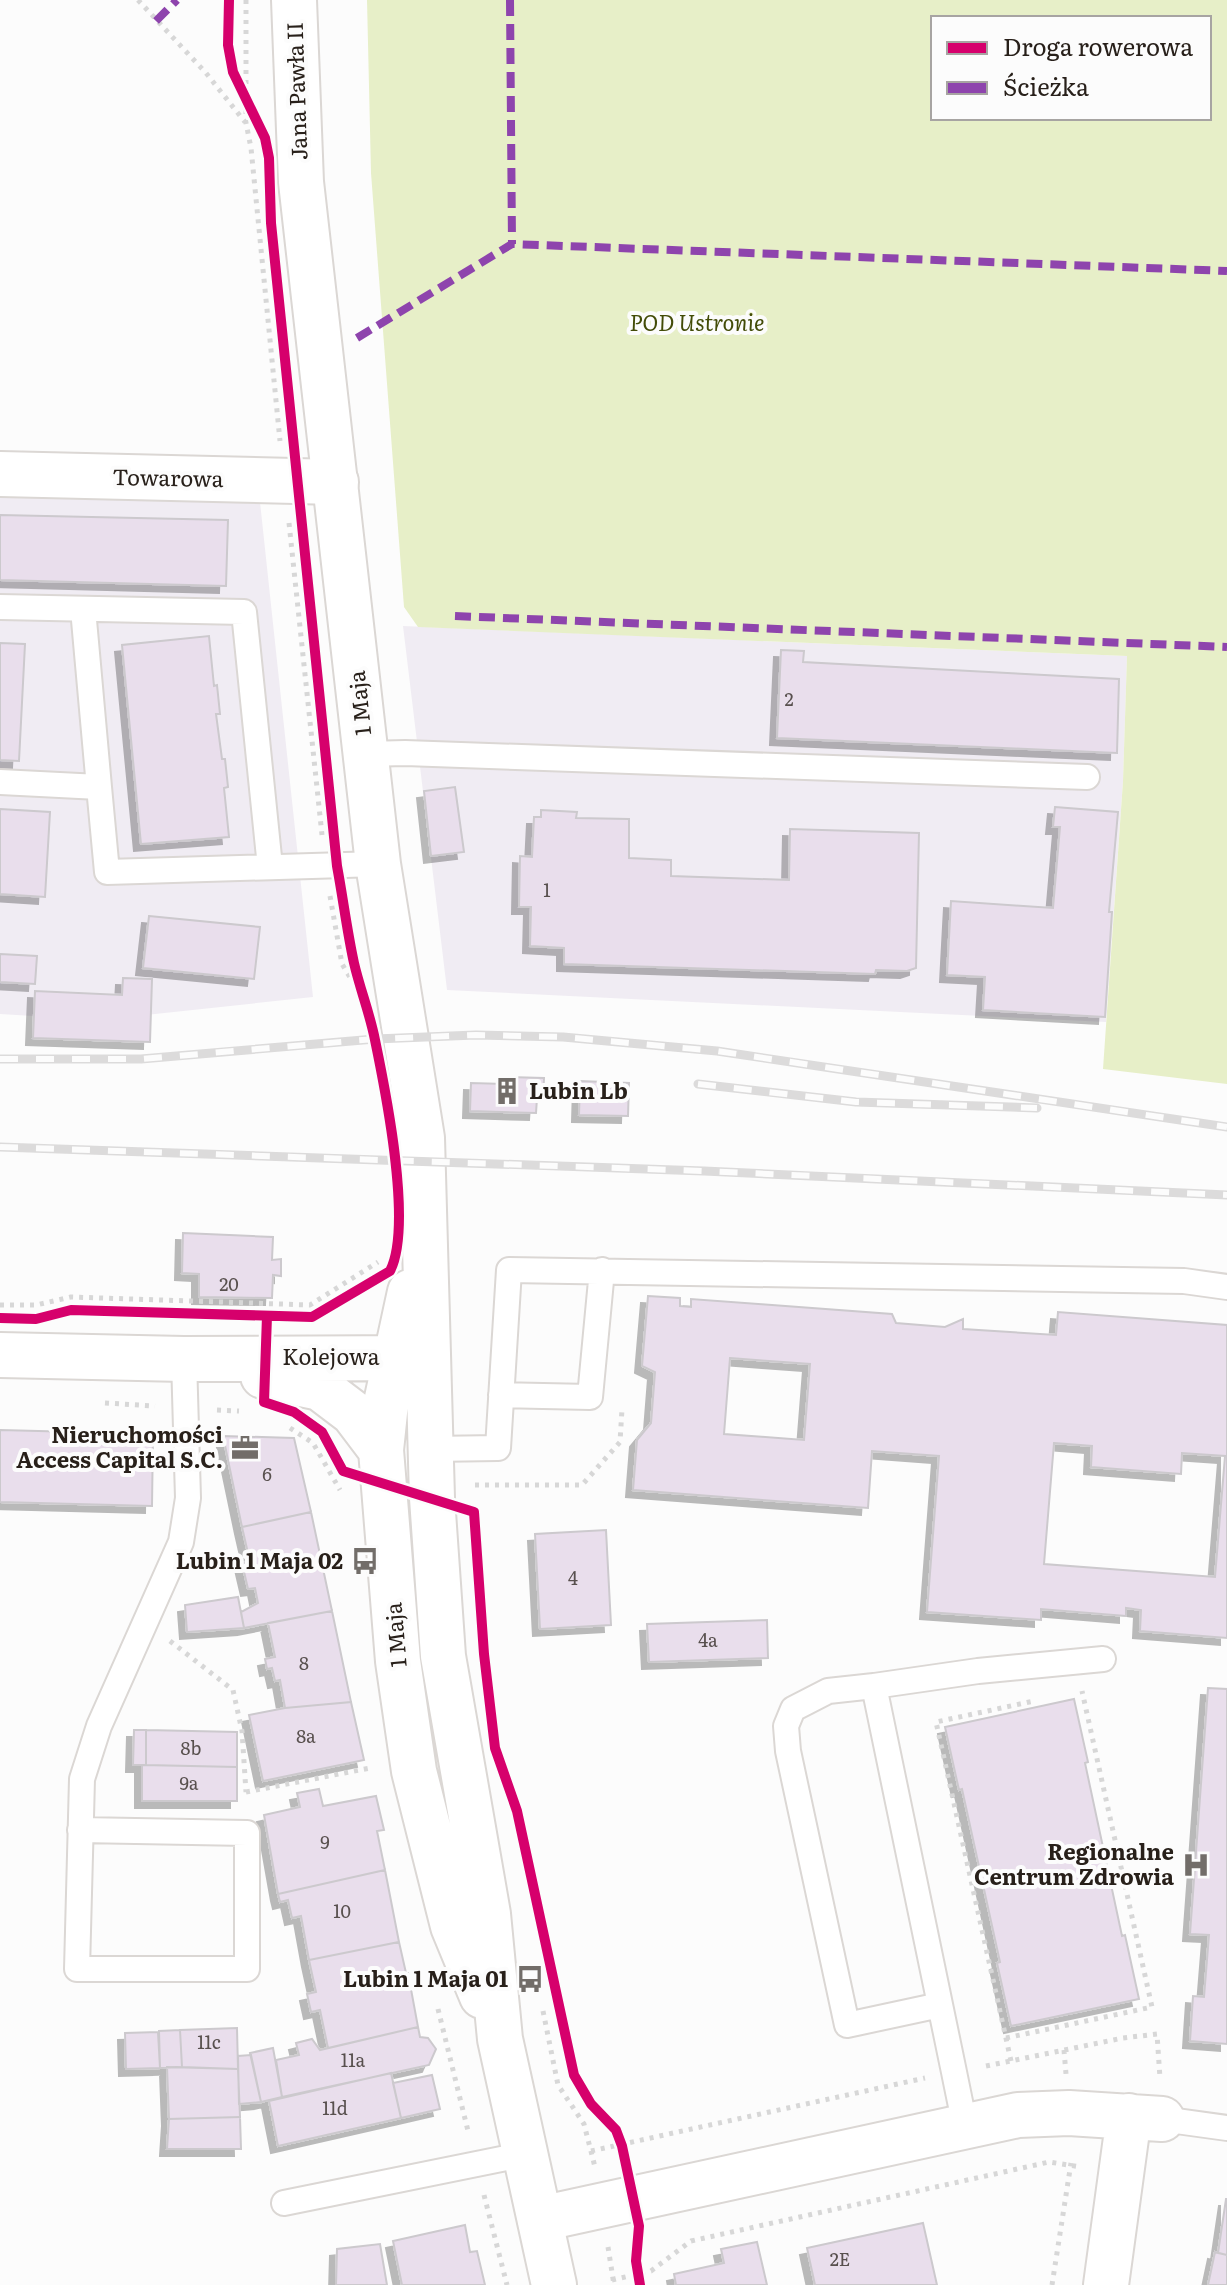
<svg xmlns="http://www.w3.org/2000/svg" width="1227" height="2285" viewBox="0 0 1227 2285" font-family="Literata,serif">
<defs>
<filter id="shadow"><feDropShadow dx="-7" dy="7" stdDeviation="0" flood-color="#0004"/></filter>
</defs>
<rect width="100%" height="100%" fill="#fcfcfc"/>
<path fill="#f0ecf3" d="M0 495 260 502 313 997 99 1020 0 1014Z
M403 626 1127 656 1123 781 1106 1022 447 990Z"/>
<path fill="#e7efc8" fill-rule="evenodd" d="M367 0H1227V1084L1103 1069 1123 781 1127 656 418 627 404 607 371 173ZM933 18H1209V118H933Z"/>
<path fill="#e9deec" stroke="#ccc9cd" stroke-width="2" fill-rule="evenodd" filter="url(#shadow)" d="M0 515 228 520 226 586 0 580Z
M209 636 214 686 217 685 220 714H216L222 759H225L228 787 224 788 229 837 141 844 122 645Z
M0 643 25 644 19 761 0 760Z
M781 650 804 651 803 662 1119 679 1117 753 777 738Z
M455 787 464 852 431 856 424 791Z
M1055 807 1118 812 1109 912H1112L1105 1017 983 1010 985 977 947 975 951 901 1053 908 1060 827H1053Z
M0 809 50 812 45 897 0 894Z
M541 810 577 812 576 818 629 819V858L671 860V876L789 880 790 829 919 833 916 968 907 971 876 970 875 974 564 964V948L530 946 531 907H519L520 856 532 857 534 817H541Z
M149 916 260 927 254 979 143 968Z
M0 954 37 956 35 984 0 982Z
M123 978 152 979 150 1042 33 1038 35 991 122 995Z
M505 1077 544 1078 543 1098H537L536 1113 470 1111 471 1083 505 1084Z
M580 1081 629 1083 628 1116 579 1115Z
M183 1233 273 1237 272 1260 281 1259V1276L273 1275 272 1298 199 1297V1274L182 1273Z
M648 1296 680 1298V1306L691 1307V1299L892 1314 896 1323 945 1327 963 1319V1329L1056 1335 1058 1312 1227 1325V1638L1140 1631 1141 1610 1126 1608V1616L1041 1609V1620L927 1612 939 1456 872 1451 868 1508 633 1490 637 1440 651 1423 655 1372 642 1366ZM730 1358 810 1364 804 1440 724 1434ZM1054 1443 1092 1446 1091 1467 1181 1474 1182 1453 1225 1456 1215 1577 1044 1564Z
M0 1430 153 1434 152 1506 0 1502Z
M223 1436 294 1438 311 1512 242 1527Z
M311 1512 332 1611 244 1628 241 1612 258 1603 255 1588 248 1589 242 1563 250 1562 242 1527Z
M606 1530 611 1625 540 1629 535 1534Z
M238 1597 244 1628 187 1632 185 1605Z
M332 1611 351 1702 285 1708 280 1680 275 1681 272 1668 267 1669 265 1659 275 1657 268 1623Z
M767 1620 768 1658 649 1662 647 1624Z
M1208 1688 1227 1689V2044L1190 2041 1193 1996 1204 1997 1209 1935 1190 1934Z
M1074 1699 1088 1762 1085 1763 1122 1936 1125 1935 1139 1999 1011 2026 997 1963 1000 1962 962 1789 959 1790 945 1727Z
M351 1702 364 1760 263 1781 249 1715 285 1708Z
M134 1730H146V1765H133Z
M146 1730 237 1732V1767L146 1765Z
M142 1765 237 1767V1801H142Z
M319 1789 323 1806 376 1796 384 1830 377 1831 385 1870 278 1894 264 1815 300 1807 297 1793Z
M385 1870 399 1942 309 1960 301 1916 292 1918 288 1900 280 1902 278 1894Z
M399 1942 406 1973H408L418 2027 328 2048 320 2010 311 2012 307 1994 316 1992 309 1960Z
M418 2027 420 2037 428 2038 436 2049 429 2065 282 2097 276 2060 299 2055 296 2043 312 2039 320 2050Z
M237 2028 238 2069 182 2067 180 2030Z
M180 2030 182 2067 160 2068 159 2031Z
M158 2032 160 2068 126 2069 125 2033Z
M273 2048 282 2097 261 2102 250 2053Z
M251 2055 261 2102 239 2104 238 2056Z
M167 2067 238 2069 240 2117 169 2119Z
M391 2073 401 2118 278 2146 269 2101Z
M432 2075 440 2109 401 2118 393 2083Z
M240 2117 241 2149H167L169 2119Z
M1226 2199H1227V2255L1218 2253Z
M923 2223 937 2285H815L807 2248Z
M465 2225 470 2252 477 2251 485 2285H402L393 2241Z
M757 2242 767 2285H676L674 2274 724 2263 721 2249Z
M380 2244 387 2285H336L337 2249Z
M1215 2252 1227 2255V2285H1208Z"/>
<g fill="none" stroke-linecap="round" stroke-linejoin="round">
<g stroke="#dbd7d4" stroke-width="28">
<path id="lane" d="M0 607 244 612 270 867
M83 609 99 787
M366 754 405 753 1087 777
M0 782 99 787 107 872 378 864
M501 1395 590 1397 602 1270
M431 1449 498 1448 509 1270 1184 1281 1227 1287
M874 1686 978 1671 1103 1659
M80 1830 247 1833V1969H77L82 1779 99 1726 181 1542 188 1498 184 1359
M940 2005 847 2025 788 1751 786 1726 793 1709 828 1691 874 1686 954 2072 965 2126
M1162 2119 1227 2128
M284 2203 526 2154"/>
</g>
<g stroke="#dbd7d4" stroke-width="48">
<path id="street" d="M0 474 336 482
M540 2219 1018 2115 1069 2113 1162 2119
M1106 2285 1129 2116"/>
</g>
<g stroke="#dbd7d4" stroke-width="48">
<path id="secondary" d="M294 0 301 182 378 864 422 1138 432 1498 443 1656 488 1914 500 2039 554 2285
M410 1292 386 1403 381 1450 398 1661 414 1771 453 1926 482 1996
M0 1355 184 1359 423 1358
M263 1376 320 1388 353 1413 381 1450"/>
</g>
<path stroke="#d7d7d7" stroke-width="5" stroke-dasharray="4 6" stroke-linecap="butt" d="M138 0 206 73 245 122
M246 0V123L251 148 280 441
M289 523 322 835
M330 896 342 964 351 979
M0 1305H36L71 1297 310 1305 378 1262
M105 1403 155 1406
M217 1410 239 1411
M290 1428 313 1443 340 1490
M475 1485H582L620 1442 622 1409
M170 1641 233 1690 242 1731 246 1792
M246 1792 370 1768
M438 2009 469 2135
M543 2011 558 2085 584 2124 595 2167
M1006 2038 1152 2007 1082 1691
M1064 2050 1066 2074
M1011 2061 936 1722 1034 1701
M986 2066 1123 2038 1157 2034 1160 2078
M591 2151 925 2078
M484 2195 507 2285
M608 2247 614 2285
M612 2280 651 2271 691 2241 1049 2162 1081 2167
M1052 2285 1071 2163"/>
<use href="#lane" stroke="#fff" stroke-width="24"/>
<use href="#street" stroke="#fff" stroke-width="44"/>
<use href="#secondary" stroke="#fff" stroke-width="44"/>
<g stroke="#dcdbdb" stroke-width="9">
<path id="rail" d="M0 1059H141L375 1039 476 1035 563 1037 717 1051 1227 1127
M698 1084 856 1102 1037 1108
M0 1147 704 1171 1227 1195"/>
</g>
<use href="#rail" stroke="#fcfcfc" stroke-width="6" stroke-dasharray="18" stroke-linecap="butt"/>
<path stroke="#8e44ad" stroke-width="8" stroke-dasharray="16 8" stroke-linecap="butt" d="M510 0 512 244
M156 21 177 0
M357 338 512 244 1227 271
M455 616 1227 647"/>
<g stroke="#fcfcfc" stroke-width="15">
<path id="cycleway" d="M267 1316 264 1402 294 1412 322 1432 343 1471 474 1512 484 1654 495 1748 517 1811 574 2075 591 2104 616 2130 622 2146 639 2226 636 2261 640 2285
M0 1318 36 1319 71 1310 312 1317 390 1271C413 1226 386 1093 375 1040 370 1014 360 989 354 963 347 931 343 898 337 866L271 223 269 158 265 138 233 72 228 45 229 0"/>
</g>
<use href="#cycleway" stroke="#d6006c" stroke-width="10"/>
</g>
<defs>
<g id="building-bare" transform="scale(2.16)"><path d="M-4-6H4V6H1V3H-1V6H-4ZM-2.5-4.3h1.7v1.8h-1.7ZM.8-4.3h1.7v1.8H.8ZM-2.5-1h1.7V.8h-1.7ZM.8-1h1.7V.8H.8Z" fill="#726d69" stroke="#fcfcfc" stroke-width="2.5" paint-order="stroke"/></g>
<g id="office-bare" transform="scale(2.16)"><path d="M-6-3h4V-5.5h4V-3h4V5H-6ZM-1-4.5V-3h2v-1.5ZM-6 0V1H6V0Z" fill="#726d69" stroke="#fcfcfc" stroke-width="2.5" paint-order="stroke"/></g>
<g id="bus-bare" transform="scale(2.16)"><path d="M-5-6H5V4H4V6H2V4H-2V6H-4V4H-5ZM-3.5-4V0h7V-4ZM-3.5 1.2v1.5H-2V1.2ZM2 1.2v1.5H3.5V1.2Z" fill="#726d69" stroke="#fcfcfc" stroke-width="2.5" paint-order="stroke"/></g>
<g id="hospital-bare" transform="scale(2.16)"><path d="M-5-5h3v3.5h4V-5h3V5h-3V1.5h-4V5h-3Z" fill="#726d69" stroke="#fcfcfc" stroke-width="2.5" paint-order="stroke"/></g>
</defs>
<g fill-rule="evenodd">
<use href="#building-bare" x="507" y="1091"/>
<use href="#office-bare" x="245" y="1448"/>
<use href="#bus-bare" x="365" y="1561"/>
<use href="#hospital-bare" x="1196" y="1865"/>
<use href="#bus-bare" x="530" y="1979"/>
</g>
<g text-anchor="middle" stroke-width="8" stroke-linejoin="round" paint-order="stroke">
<g font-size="18" fill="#58504e">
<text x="789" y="706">2</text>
<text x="547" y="897">1</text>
<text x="229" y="1291">20</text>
<text x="267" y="1481">6</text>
<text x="573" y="1585">4</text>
<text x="708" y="1647">4a</text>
<text x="304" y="1670">8</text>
<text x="306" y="1743">8a</text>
<text x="191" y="1755">8b</text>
<text x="189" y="1790">9a</text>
<text x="325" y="1849">9</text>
<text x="342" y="1918">10</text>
<text x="209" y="2049">11c</text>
<text x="353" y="2067">11a</text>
<text x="335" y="2115">11d</text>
<text x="840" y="2266">2E</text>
</g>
<g font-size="22" fill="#28201a" stroke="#fcfcfc">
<text transform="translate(297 91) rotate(-92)" y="8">Jana Pawła II</text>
<text transform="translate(168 478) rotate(1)" y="8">Towarowa</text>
<text transform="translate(360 703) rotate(-96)" y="8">1 Maja</text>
<text x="331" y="1365">Kolejowa</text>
<text transform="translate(396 1635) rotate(-95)" y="8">1 Maja</text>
</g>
<g font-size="22" font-style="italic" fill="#434c08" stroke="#fcfcfc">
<text x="697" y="331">POD Ustronie</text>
</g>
<g font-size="22" font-weight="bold" fill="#28201a" stroke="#fcfcfc" text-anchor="end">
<text x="529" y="1099" text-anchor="start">Lubin Lb</text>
<text x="223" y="1443">Nieruchomości<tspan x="223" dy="25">Access Capital S.C.</tspan></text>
<text x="343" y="1569">Lubin 1 Maja 02</text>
<text x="1174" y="1860">Regionalne<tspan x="1174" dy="25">Centrum Zdrowia</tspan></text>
<text x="508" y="1987">Lubin 1 Maja 01</text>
</g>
</g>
<rect x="931" y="16" width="280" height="104" fill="#fcfcfc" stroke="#a7a4a2" stroke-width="2"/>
<rect x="947" y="42" width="40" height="12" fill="#d6006c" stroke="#a7a4a2" stroke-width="2"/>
<text x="1003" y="56" font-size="24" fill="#28201a">Droga rowerowa</text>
<rect x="947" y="82" width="40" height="12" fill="#8e44ad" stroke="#a7a4a2" stroke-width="2"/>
<text x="1003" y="96" font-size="24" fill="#28201a">Ścieżka</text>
</svg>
